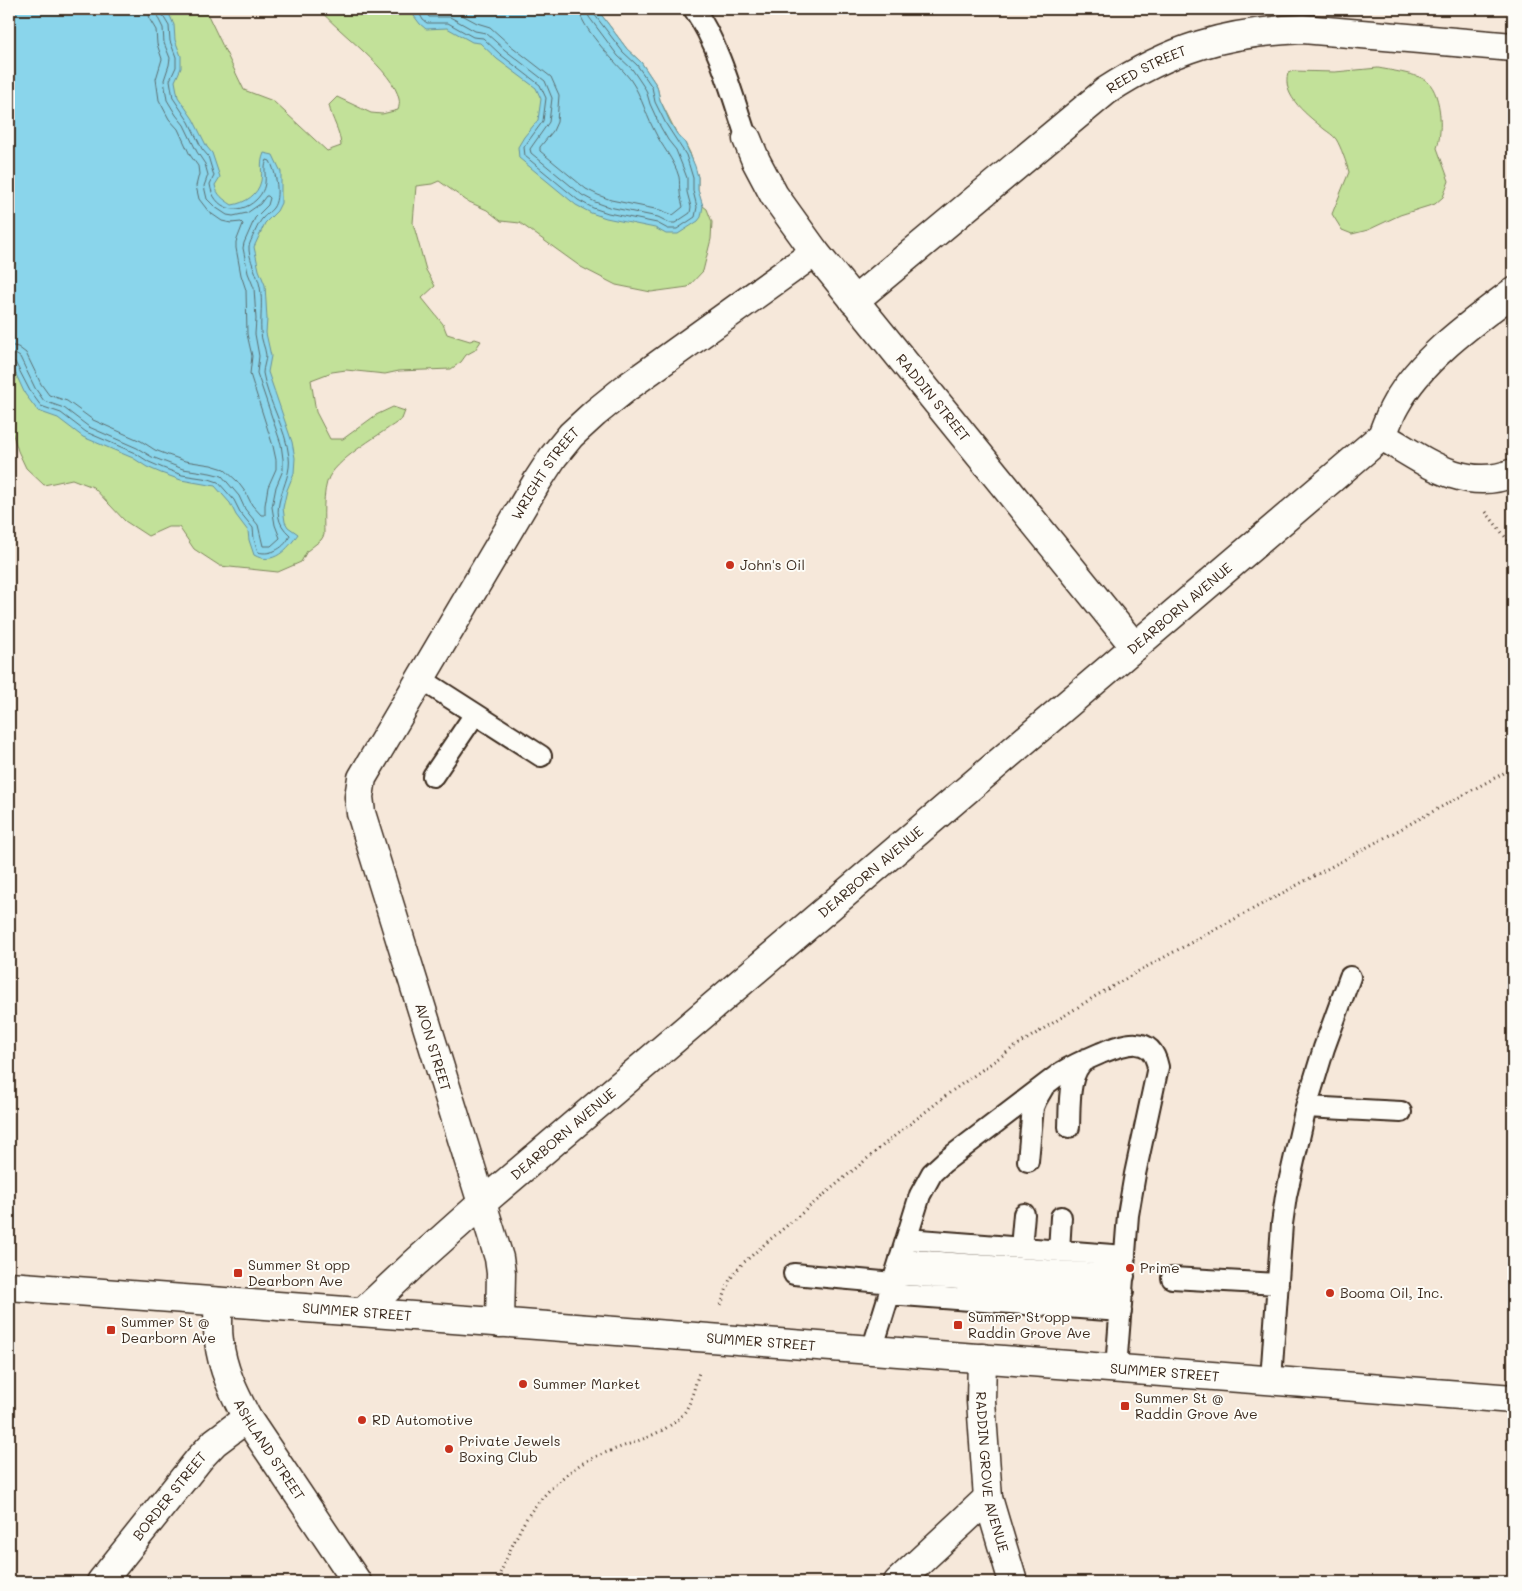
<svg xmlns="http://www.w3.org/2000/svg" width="1522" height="1591" viewBox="0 0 1522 1591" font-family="Mali,sans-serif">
<rect width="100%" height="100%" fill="#f6e8da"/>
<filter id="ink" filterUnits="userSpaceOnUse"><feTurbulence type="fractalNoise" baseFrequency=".02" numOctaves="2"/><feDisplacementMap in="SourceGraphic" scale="10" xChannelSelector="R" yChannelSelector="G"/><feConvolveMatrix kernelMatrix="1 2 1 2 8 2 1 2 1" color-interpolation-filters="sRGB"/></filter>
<g filter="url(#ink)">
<path fill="#c2e199" stroke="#7e865c" d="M9 9H205L244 90 273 101 327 151 341 146C340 129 332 121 329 105L337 97 371 113 382 114 398 110C399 107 400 102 399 99 394 71 338 32 319 9H597L627 49 641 62 657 86 660 100 677 134 685 143 690 153 698 177V190L701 201 703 206 707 209 712 222 711 239 703 271 688 287 651 292 616 285 581 267 520 223 501 221 487 210 467 201 439 181 432 184 416 186 413 223 426 270 435 286 422 298 443 324 447 334 470 341 475 339 481 341 475 350 466 355 461 362 451 369 399 371 385 374 346 370 332 372 311 380 316 412 330 439H343L376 415 393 407 405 411 402 419C381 434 341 456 329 477 322 491 324 519 324 535L321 540 307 551 301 562 278 572 220 566 194 549 179 527H168L148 536 125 521 93 487 72 479 44 485 26 468 18 451 9 422Z
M1378 68C1389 70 1415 74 1424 79 1442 89 1443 131 1437 148L1449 181 1443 197 1435 204 1400 215 1368 230 1352 234 1342 230 1332 214 1349 172C1346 162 1341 147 1336 139 1333 135 1328 132 1324 129 1309 116 1281 97 1288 73L1293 71 1335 72Z"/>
<path fill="#8ad5eb" stroke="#6a9199" d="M9 9H167L174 25 175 40 181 56V68L175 81 178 97 193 119 207 147 212 153 220 177 215 185C217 195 223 199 232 205 245 203 258 195 261 181 263 169 259 165 264 153L273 155 281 172V203L277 211 265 223 254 247 259 270 265 285 267 319 266 333 271 356 268 372 292 442 295 458 294 473 287 490 283 508 285 522 288 527 298 534C288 549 273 566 254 555L249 540 248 531 236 515 230 503 215 486 181 480 161 473 147 467 133 458 83 437 58 418 38 411 25 394 9 359Z
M412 9H597L627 49 641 62 657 86 660 100 670 122 677 134 685 143 695 166 698 177V190L703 206 701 217 698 221 678 234H666L655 228 606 218 591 213 576 205 519 158 518 147 524 137 538 120 541 99 536 88 497 59 480 43 472 42 447 28 426 29 420 24 414 16Z"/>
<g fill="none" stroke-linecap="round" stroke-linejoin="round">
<path stroke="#5b6e70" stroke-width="1" d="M417 9 423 20 427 23H448L473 37 483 38 501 55 540 85 546 98 543 121 524 147 525 156 578 200 593 208 608 213 657 223 668 229H677L695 217 697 207 693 191V178L686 155 666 124 655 102 652 87 637 65 623 52 594 14 593 9
M424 9 429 17H450L475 31 486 33 505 50 545 81 552 98 549 122 530 149 531 153 582 195 595 202 609 207 658 217 670 223H675L690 213 691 207 687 192V178L684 170 676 150 668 140 660 126 650 104 646 90 632 69 618 56 589 17 587 9
M432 9 453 10 477 23 490 27 510 45 551 77 559 95 557 122 553 131 540 147V151L586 189 598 195 611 200 660 210 673 215 683 207C682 202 680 197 680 192 679 187 680 182 679 177 674 159 662 147 654 130 644 111 640 89 625 73 613 60 580 26 579 9
M9 345 18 347 26 353 41 384 49 395 67 401 93 420 141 441 155 450 168 455 185 461 211 465 224 469 237 481 246 493 252 505 261 515H265V505L268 487 276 469V460L273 446 250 374 252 356 247 334 246 290 241 275 236 248V242L243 224 241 222 231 223 222 221 209 212 199 199 196 186 199 174 198 166 190 155 178 129 169 119 159 100 156 79 162 59 157 44 156 30 150 20 148 9
M9 353 15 354 20 357 35 388 44 401 64 408 89 427 137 448 152 457 165 462 183 469 210 473 222 476 239 496 245 509 258 525 263 546H271L280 538 275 525 272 507 276 487 283 470V459L281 444 257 373 259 356 255 334 256 319 254 288 248 273 243 248 244 243 255 218 268 205 270 198 268 196H266L260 204 247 213 233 216 227 215 215 207 207 199 204 186 208 175 205 164 197 152 184 125 176 115 167 100 164 80 169 65 170 58 164 43 163 28 158 18 156 9
M9 359 15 362 30 391 41 406 61 413 86 432 135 453 149 462 163 468 182 475 209 479 218 482 234 500 240 512 253 528 254 539 258 552C271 556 286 547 290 535 262 511 293 484 289 457 286 428 268 402 263 373 263 367 266 361 266 355 265 347 261 340 261 332 260 317 263 302 260 287 258 275 248 259 249 246 250 242 259 222 262 219 265 215 270 212 273 208 281 197 276 172 270 161L267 160C261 172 272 184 256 200 238 217 213 209 210 184L214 176 208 156 202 149 189 122 173 98 170 80 176 67V57L170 41 169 26 163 16 162 9"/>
<g stroke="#3b2a1e" stroke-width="24">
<path id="service" d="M694 9C720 47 732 95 747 139
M421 679 541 756
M433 776 475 714
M1306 1107 1401 1112
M1069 1127C1070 1107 1067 1072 1086 1059
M1028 1161 1033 1107 1036 1100 1043 1088
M907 1239 1125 1256
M1021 1248 1024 1214
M1059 1251 1061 1217
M900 1259 1124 1276
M794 1274 893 1283
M896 1274 1123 1292
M1172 1278 1278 1284
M889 1294 1121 1311
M872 1350 920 1195 932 1173 944 1162 1062 1072C1075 1064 1087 1059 1101 1053 1124 1044 1151 1033 1158 1067L1135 1174 1128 1215 1116 1368
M1271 1380 1282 1224 1286 1196 1306 1107 1324 1048 1350 977"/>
</g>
<g stroke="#3b2a1e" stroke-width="31">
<g id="minor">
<path id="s1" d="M747 139 756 161 774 195 815 252 1135 647"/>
<path id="s2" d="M854 301 1106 91C1171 48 1226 32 1303 29L1513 47"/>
<path d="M1382 436C1423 460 1464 493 1513 473"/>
<path id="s3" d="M219 1302C218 1315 217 1328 219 1341 222 1369 234 1393 247 1418L357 1582"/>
<path id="s4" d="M363 1312 415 1263 481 1204 1382 436C1386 425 1390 414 1396 404 1422 358 1472 323 1513 292"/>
<path id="s5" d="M500 1323 501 1273 499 1258 361 813 359 797 362 778 538 480 553 457 571 435 595 413 626 388 815 252"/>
<path id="s6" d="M982 1358 981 1401 988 1498 1013 1582"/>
<path id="s7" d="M101 1582 200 1458 215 1442 247 1418"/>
<path d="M898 1582 988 1498"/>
</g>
</g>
<g stroke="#3b2a1e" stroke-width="31">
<g id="secondary">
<path id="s8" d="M9 1286 872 1350 1513 1399"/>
</g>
</g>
<path stroke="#3b2a1e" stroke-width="3" stroke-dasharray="1 4" stroke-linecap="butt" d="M1486 512 1513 547
M721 1305 730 1279 742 1264 766 1243 892 1138 952 1091 1013 1048 1094 997 1137 972 1513 768
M496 1582C504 1565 511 1547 520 1530 532 1506 553 1484 575 1468 606 1446 667 1440 686 1410 693 1398 695 1383 700 1370"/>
<use href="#service" stroke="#fdfcf7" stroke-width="20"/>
<use href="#minor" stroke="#fdfcf7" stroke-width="28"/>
<use href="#secondary" stroke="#fdfcf7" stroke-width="28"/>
</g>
</g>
<g fill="#c8321e" stroke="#fdfcf7" stroke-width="2">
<circle cx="730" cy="565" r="5"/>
<circle cx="1130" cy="1268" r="5"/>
<rect x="233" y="1268" width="10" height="10" rx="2.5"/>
<circle cx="1330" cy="1293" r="5"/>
<rect x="953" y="1320" width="10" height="10" rx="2.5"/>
<rect x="106" y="1325" width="10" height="10" rx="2.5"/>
<circle cx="523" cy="1384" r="5"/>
<rect x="1120" y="1401" width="10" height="10" rx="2.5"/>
<circle cx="362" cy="1420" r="5"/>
<circle cx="449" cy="1449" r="5"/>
</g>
<g text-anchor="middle" stroke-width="4" stroke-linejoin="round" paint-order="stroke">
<g font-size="14" fill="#3b2a1e" stroke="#fdfcf7">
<text dy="5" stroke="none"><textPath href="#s2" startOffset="374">REED STREET</textPath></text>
<text dy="5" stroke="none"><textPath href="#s1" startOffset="320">RADDIN STREET</textPath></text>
<text dy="5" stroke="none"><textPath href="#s5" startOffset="922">WRIGHT STREET</textPath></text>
<text dy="5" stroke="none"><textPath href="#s4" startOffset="1078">DEARBORN AVENUE</textPath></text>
<text dy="5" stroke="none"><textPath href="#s4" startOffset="672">DEARBORN AVENUE</textPath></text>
<text transform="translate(433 1047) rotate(73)" y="5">AVON STREET</text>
<text dy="5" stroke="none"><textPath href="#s4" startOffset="268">DEARBORN AVENUE</textPath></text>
<text dy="5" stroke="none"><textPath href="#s8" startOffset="349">SUMMER STREET</textPath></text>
<text dy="5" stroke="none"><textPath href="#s8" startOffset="754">SUMMER STREET</textPath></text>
<text dy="5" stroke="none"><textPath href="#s8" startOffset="1159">SUMMER STREET</textPath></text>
<text dy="5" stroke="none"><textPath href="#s3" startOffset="160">ASHLAND STREET</textPath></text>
<text dy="5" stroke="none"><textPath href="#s6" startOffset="115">RADDIN GROVE AVENUE</textPath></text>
<text dy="5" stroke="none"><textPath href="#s7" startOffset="110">BORDER STREET</textPath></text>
</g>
<g font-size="14" fill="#3b2a1e" stroke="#fdfcf7" text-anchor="start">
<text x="740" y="570">John's Oil</text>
<text x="248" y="1270">Summer St opp<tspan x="248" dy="16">Dearborn Ave</tspan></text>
<text x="1140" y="1273">Prime</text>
<text x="1340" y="1298">Booma Oil, Inc.</text>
<text x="968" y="1322">Summer St opp<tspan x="968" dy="16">Raddin Grove Ave</tspan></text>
<text x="121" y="1327">Summer St @<tspan x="121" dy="16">Dearborn Ave</tspan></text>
<text x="533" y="1389">Summer Market</text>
<text x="1135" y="1403">Summer St @<tspan x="1135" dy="16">Raddin Grove Ave</tspan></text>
<text x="372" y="1425">RD Automotive</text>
<text x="459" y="1446">Private Jewels<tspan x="459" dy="16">Boxing Club</tspan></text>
</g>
</g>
<rect width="1522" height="1591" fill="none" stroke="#fdfcf7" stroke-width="30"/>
<rect x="15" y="15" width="1492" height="1561" fill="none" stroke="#3b2a1e" stroke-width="2" filter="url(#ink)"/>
</svg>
